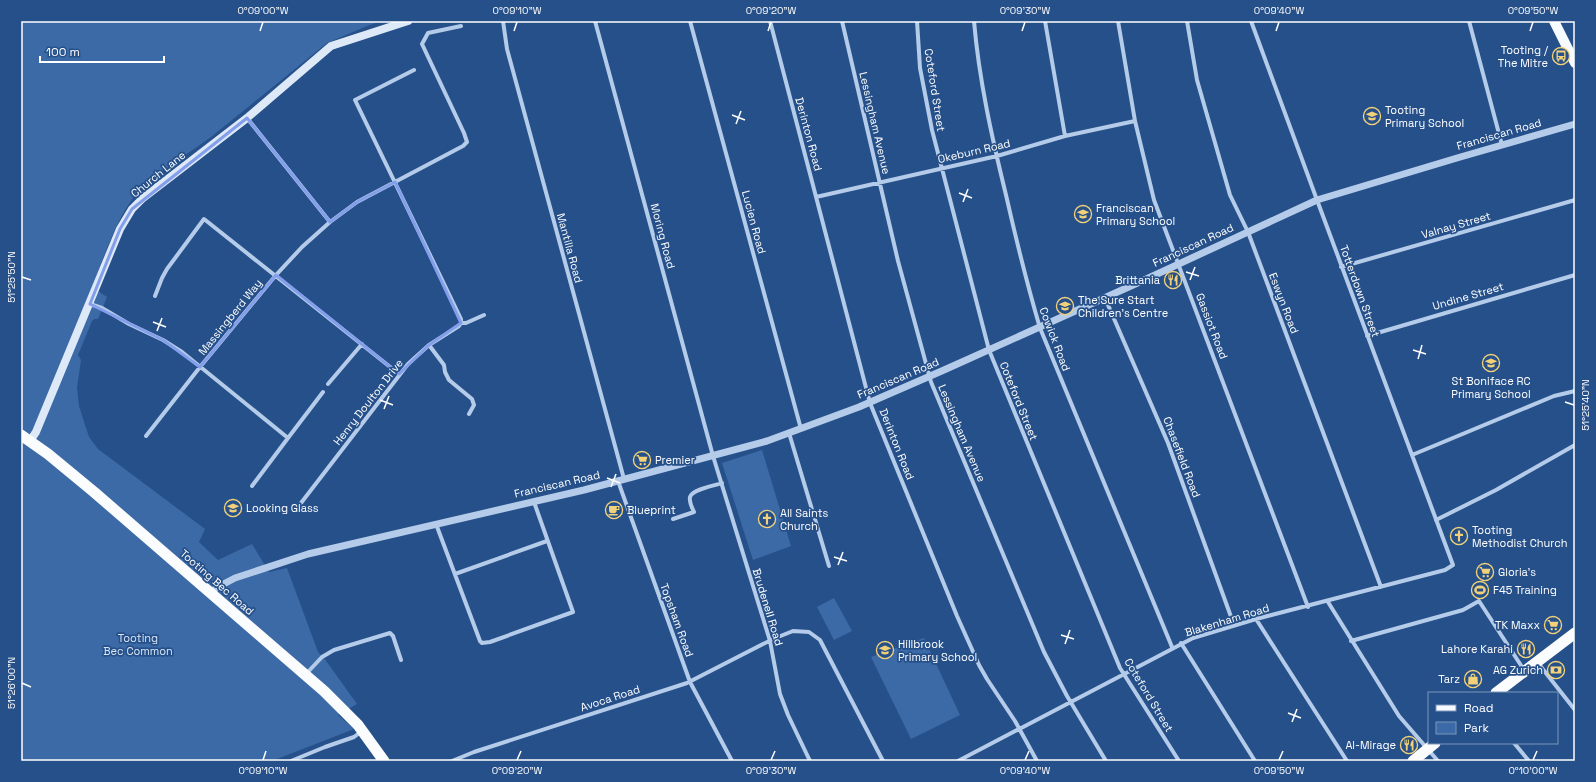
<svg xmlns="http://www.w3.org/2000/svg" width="1596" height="782" viewBox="0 0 1596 782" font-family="'Space Grotesk',sans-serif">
<rect width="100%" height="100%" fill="#26508a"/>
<path fill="#3b6aa6" d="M21 21H382L367 26 327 43 211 137 143 185C118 213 106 252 92 287L107 297 98 319H94L92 321 78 355 81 360 77 388 79 406 89 437 98 449 205 529 199 542 218 560 252 544 269 572 287 568 318 652 324 658 357 704 338 715 354 729 272 761H21Z
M762 450 791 546 753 560 722 463Z
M834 598 852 631 834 640 817 607Z
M924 638 960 715 911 739 871 657Z"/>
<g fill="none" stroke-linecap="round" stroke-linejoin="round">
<path stroke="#b4cbe9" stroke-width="4" d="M503 21 507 49 624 479
M595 21 713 456 770 641 780 694 788 715 810 761
M690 21 801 429
M770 21 870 403 957 616 979 665 987 679 1015 721 1037 761
M842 21 898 261 931 382 1044 652 1067 696 1106 761
M917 21 920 68 932 130 989 350 1120 668 1179 761
M974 21C979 80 992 138 1006 195 1016 239 1027 284 1040 328L1172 647
M1045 21 1065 136
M1118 21 1135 121 1154 200 1308 607
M1187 21 1197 80 1230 195 1248 232 1381 587
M1469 21 1502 145
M414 70 355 100 461 319V323
M247 118 330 222 357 202 463 146 467 142 464 133 422 44 428 33 461 26
M816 197 997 156 1065 136 1135 121
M1341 267 1575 200
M155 296 162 278 167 269 204 219 399 374
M1105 298 1168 443 1234 625
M90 304 102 308 129 324 163 340 182 352 288 438 323 392
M1367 336 1575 275
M429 345 444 365 445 372 449 380 472 399 474 405 469 414
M328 384 362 344
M789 433 829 566
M146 436 200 367 276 275 302 247 330 222
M1412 455 1554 396 1575 391
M618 481 690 682 732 761
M252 486 288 438
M301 503 408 364 429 345 459 326 461 323H466L484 315
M673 519 694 512C692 508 689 502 690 497 693 489 714 486 722 483
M1436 520 1496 490 1575 445
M436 524 480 641 482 643 490 642 573 612 534 502
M455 574 547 541
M1328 602 1399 716 1438 761
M1256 619 1347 761
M1351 641 1463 610 1479 601 1524 670
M1181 643 1255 761
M1538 663 1575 710
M306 674 322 657 334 650 390 633 393 636 401 660
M1514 743 1529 761
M291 761 325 747 354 737 362 731
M452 761 474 752 687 683 773 639 793 631 809 632 820 640 883 761
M958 761 1193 638 1256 619 1445 570 1453 565 1317 200 1251 21"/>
<path stroke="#b4cbe9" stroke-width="7" d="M211 593 216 588 235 578 308 554 584 490 767 441 859 407 944 370 1142 281 1317 200 1457 158 1575 124"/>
<path stroke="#dee9f8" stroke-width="8" d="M30 441 36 432 120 229 132 209 143 198 247 118 331 46 408 21"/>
<path stroke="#f7fafe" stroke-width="10" d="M1554 21 1575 63"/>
<path stroke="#fbfcfe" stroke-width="11" d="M21 435 48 454 94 492 324 691 358 725 384 761
M1496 693 1575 633
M1413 761 1435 743"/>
</g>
<path fill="none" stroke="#839eea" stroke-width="3" stroke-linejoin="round" d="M247 118 330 222 357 202 395 182 461 323 429 345 399 374 276 275 200 367 163 340 90 304 120 229 132 209Z"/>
<path fill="none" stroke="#fff" stroke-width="1.5" d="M260 31 263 22M514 31 517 22M768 31 771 22M1022 31 1025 22M1276 31 1279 22M1530 31 1533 22M732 115 745 120M736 124 741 111M959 193 972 198M963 202 968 189M1186 272 1199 276M22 277 31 280M1190 280 1195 267M153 322 166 327M157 331 162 318M1413 350 1426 354M1418 359 1422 345M380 400 393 405M1565 402 1574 405M384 409 389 396M607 478 620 483M611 487 616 474M834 557 847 561M838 565 843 552M1061 635 1074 639M1065 644 1070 630M22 683 31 687M1288 713 1301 718M1292 722 1297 709M263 760 266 751M517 760 521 751M771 760 775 751M1025 760 1029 751M1279 760 1283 751M1533 760 1537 751"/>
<defs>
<g id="bus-ring" transform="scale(0.9)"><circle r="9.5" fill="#26508a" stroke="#f2d179" stroke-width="1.5"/><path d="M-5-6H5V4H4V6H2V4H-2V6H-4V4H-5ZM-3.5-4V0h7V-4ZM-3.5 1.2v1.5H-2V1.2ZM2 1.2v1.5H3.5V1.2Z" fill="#f2d179"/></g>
<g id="school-ring" transform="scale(0.9)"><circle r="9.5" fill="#26508a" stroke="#f2d179" stroke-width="1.5"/><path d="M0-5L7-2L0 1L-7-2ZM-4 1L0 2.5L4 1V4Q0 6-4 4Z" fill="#f2d179"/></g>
<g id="restaurant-ring" transform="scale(0.9)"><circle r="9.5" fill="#26508a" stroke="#f2d179" stroke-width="1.5"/><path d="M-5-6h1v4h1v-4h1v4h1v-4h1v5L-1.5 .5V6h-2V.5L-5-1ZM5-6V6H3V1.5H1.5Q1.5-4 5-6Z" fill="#f2d179"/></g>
<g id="supermarket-ring" transform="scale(0.9)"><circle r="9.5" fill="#26508a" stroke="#f2d179" stroke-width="1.5"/><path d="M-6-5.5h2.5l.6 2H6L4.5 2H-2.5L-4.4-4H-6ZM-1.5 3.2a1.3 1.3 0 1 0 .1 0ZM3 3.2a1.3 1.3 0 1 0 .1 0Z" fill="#f2d179"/></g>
<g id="cafe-ring" transform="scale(0.9)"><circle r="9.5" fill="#26508a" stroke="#f2d179" stroke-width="1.5"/><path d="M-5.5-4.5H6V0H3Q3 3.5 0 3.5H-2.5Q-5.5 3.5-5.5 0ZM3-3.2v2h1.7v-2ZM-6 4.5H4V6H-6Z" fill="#f2d179"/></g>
<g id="church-ring" transform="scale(0.9)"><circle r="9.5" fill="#26508a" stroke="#f2d179" stroke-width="1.5"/><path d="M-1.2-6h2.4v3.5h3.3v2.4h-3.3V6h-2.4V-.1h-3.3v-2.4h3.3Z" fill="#f2d179"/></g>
<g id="stadium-ring" transform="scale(0.9)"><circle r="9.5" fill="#26508a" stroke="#f2d179" stroke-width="1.5"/><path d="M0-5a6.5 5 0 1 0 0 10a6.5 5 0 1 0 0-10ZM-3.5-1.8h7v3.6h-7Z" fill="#f2d179"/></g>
<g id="bank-ring" transform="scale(0.9)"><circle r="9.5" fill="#26508a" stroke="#f2d179" stroke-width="1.5"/><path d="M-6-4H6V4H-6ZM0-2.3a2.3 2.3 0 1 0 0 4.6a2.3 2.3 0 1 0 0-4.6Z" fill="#f2d179"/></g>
<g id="shop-ring" transform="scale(0.9)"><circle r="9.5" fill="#26508a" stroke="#f2d179" stroke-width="1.5"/><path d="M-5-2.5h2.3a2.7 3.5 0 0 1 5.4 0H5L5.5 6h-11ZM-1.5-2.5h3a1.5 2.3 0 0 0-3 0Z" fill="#f2d179"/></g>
</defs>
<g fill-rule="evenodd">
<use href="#bus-ring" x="1561" y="56"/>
<use href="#school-ring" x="1372" y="116"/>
<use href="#school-ring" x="1083" y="214"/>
<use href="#restaurant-ring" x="1173" y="280"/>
<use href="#school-ring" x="1065" y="306"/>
<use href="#school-ring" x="1491" y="363"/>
<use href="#supermarket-ring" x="642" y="460"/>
<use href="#school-ring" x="233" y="508"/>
<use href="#cafe-ring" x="614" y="510"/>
<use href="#church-ring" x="767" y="519"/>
<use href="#church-ring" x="1459" y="536"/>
<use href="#supermarket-ring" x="1485" y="572"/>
<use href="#stadium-ring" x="1480" y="590"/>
<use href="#supermarket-ring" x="1553" y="625"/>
<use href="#restaurant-ring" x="1526" y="649"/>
<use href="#school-ring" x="885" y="650"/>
<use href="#bank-ring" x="1556" y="670"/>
<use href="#shop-ring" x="1473" y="679"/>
<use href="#restaurant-ring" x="1409" y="745"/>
</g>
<g text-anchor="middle" stroke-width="3.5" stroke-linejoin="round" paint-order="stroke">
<g font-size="11" fill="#fff" stroke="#26508a" text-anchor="start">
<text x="1548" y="54" text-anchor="end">Tooting /<tspan x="1548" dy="13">The Mitre</tspan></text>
<text x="1385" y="114">Tooting<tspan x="1385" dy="13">Primary School</tspan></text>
<text x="1096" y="212">Franciscan<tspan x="1096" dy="13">Primary School</tspan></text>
<text x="1160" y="284" text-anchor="end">Brittania</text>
<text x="1078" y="304">The Sure Start<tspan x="1078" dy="13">Children's Centre</tspan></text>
<text x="1491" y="385" text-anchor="middle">St Boniface RC<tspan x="1491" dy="13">Primary School</tspan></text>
<text x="655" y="464">Premier</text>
<text x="246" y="512">Looking Glass</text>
<text x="627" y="514">Blueprint</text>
<text x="780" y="517">All Saints<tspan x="780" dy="13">Church</tspan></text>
<text x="1472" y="534">Tooting<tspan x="1472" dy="13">Methodist Church</tspan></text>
<text x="1498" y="576">Gloria’s</text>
<text x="1493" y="594">F45 Training</text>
<text x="1540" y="629" text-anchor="end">TK Maxx</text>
<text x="898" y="648">Hillbrook<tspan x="898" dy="13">Primary School</tspan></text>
<text x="1513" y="653" text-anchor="end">Lahore Karahi</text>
<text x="1543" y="674" text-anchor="end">AG Zurich</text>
<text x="1460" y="683" text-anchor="end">Tarz</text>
<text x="1396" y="749" text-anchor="end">Al-Mirage</text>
</g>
<g font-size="11" fill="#fff" stroke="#26508a">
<text transform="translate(935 90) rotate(81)" y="4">Coteford Street</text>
<text transform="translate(875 123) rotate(77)" y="4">Lessingham Avenue</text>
<text transform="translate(809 134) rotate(75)" y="4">Derinton Road</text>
<text transform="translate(1499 134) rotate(-16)" y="4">Franciscan Road</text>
<text transform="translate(974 151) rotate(-13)" y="4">Okeburn Road</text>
<text transform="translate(158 174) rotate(-39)" y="4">Church Lane</text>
<text transform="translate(754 222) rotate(75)" y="4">Lucien Road</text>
<text transform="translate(1456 225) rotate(-16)" y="4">Valnay Street</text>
<text transform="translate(663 236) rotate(75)" y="4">Moring Road</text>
<text transform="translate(1193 245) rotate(-25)" y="4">Franciscan Road</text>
<text transform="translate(570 248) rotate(75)" y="4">Mantilla Road</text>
<text transform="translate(1360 291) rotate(70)" y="4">Totterdown Street</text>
<text transform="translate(1468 296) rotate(-16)" y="4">Undine Street</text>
<text transform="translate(1284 303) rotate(69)" y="4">Eswyn Road</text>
<text transform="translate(230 317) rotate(-51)" y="4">Massingberd Way</text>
<text transform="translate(1212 326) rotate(69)" y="4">Gassiot Road</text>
<text transform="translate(1055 339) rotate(69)" y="4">Cowick Road</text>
<text transform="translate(898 378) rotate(-23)" y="4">Franciscan Road</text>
<text transform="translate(1019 401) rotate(68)" y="4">Coteford Street</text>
<text transform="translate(368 402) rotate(-52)" y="4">Henry Doulton Drive</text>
<text transform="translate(962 433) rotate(67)" y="4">Lessingham Avenue</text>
<text transform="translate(897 444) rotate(68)" y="4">Derinton Road</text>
<text transform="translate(1182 457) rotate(69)" y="4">Chasefield Road</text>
<text transform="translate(557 484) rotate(-13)" y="4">Franciscan Road</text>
<text transform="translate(217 582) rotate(41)" y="4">Tooting Bec Road</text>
<text transform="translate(768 607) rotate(73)" y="4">Brudenell Road</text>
<text transform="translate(677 620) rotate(70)" y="4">Topsham Road</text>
<text transform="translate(1227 620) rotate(-17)" y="4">Blakenham Road</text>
<text transform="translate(1149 695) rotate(59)" y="4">Coteford Street</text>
<text transform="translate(610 698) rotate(-18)" y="4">Avoca Road</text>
</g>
<g font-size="11" fill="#d8e6f7" stroke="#26508a">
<text x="138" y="642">Tooting<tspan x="138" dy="13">Bec Common</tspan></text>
</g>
</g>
<rect width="1596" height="782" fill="none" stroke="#26508a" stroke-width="44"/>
<rect x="1428" y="692" width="130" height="52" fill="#26508a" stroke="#7d96b9"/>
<rect x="1436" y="705" width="20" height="6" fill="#f7fafe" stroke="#7d96b9"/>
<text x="1464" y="712" font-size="12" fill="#ffffff">Road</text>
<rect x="1436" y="722" width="20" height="12" fill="#3b6aa6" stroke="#7d96b9"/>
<text x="1464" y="732" font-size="12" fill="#ffffff">Park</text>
<path d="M40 56v6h124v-6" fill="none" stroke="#ffffff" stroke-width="2"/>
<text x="46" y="56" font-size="12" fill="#ffffff" stroke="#26508a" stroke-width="3" paint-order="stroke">100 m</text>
<rect x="22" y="22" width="1552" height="738" fill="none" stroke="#fff" stroke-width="1.5"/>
<g font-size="10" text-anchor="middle" fill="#fff">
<text x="263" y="14">0°09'00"W</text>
<text x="517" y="14">0°09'10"W</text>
<text x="771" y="14">0°09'20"W</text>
<text x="1025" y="14">0°09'30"W</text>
<text x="1279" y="14">0°09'40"W</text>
<text x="1533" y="14">0°09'50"W</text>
<text transform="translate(11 277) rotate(-90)" y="4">51°25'50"N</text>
<text transform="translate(1585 405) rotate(-90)" y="4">51°25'40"N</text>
<text transform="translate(11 683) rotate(-90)" y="4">51°26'00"N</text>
<text x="263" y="774">0°09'10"W</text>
<text x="517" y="774">0°09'20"W</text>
<text x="771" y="774">0°09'30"W</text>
<text x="1025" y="774">0°09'40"W</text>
<text x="1279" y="774">0°09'50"W</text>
<text x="1533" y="774">0°10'00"W</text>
</g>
</svg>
